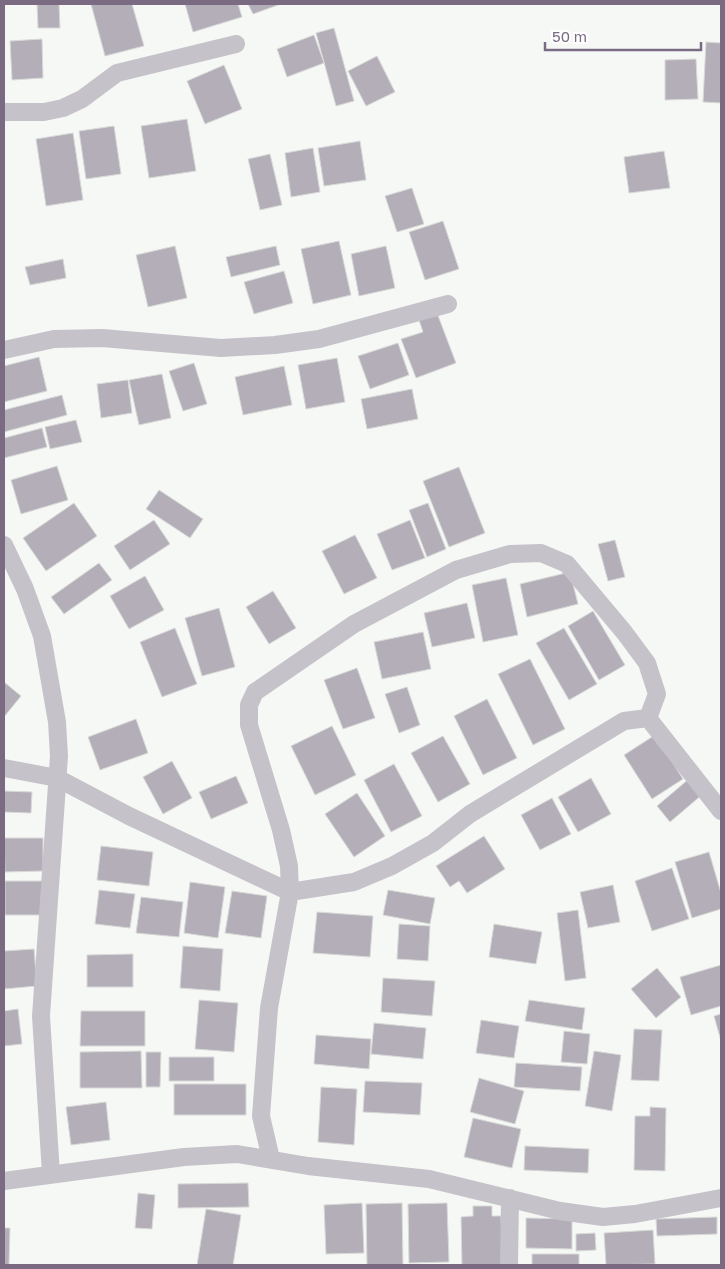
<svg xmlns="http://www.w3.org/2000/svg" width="725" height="1269" viewBox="0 0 725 1269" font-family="'Golos Text',sans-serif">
<rect width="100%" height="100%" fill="#f6f8f6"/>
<path fill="#b4aeb8" stroke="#d8dad8" d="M37 4H59L60 28H38Z
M91 4H132L144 46 105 56Z
M185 4H238L242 17 193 32Z
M248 4H281L253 14Z
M334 28 354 101 336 106 316 33Z
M314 35 324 63 287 77 277 49Z
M42 39 43 78 12 80 10 41Z
M706 42 721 43V103L703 102Z
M377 56 395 92 366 106 348 71Z
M696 59 698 99 665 100V60Z
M224 65 242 109 205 124 187 81Z
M187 119 196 171 149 178 141 126Z
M114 126 121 174 86 179 79 131Z
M73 133 83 200 46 206 36 139Z
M360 141 366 180 324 186 318 148Z
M313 148 320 192 291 197 285 153Z
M664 151 670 188 629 193 624 157Z
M270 154 282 205 260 210 248 159Z
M412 188 424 224 397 232 385 196Z
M443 221 459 269 425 280 409 232Z
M339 241 351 295 313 304 301 249Z
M175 246 187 298 148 307 136 255Z
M276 246 280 265 231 277 226 257Z
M386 246 395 288 359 296 351 254Z
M63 259 66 278 30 285 25 267Z
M284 271 293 303 254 314 244 282Z
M437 313 456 363 416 378 401 339 423 332 419 320Z
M398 343 409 375 370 389 358 356Z
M39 357 47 391 4 402V366Z
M337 358 345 402 306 409 298 365Z
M194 363 207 404 183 411 169 371Z
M284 366 292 405 243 415 235 377Z
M162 374 171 418 139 425 129 380Z
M128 380 132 413 101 418 97 384Z
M412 389 418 419 367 429 361 399Z
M62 395 67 415 4 432V410Z
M76 420 82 442 50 449 45 427Z
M42 428 47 447 4 458V438Z
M57 466 68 500 21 514 11 480Z
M459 467 485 533 449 547 423 481Z
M159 490 203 519 190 538 146 509Z
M74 503 97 536 46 571 23 538Z
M428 503 446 549 427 557 409 510Z
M154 520 170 544 130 570 114 546Z
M410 520 425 558 392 570 377 534Z
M355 535 377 578 344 594 322 551Z
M615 540 625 577 608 581 598 544Z
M99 563 112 580 64 614 51 597Z
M570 572 578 604 527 617 520 584Z
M145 576 164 610 129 629 110 596Z
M506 578 518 635 483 642 472 585Z
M273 591 296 628 269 644 246 607Z
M467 603 475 638 432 647 424 613Z
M219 608 235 667 202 676 185 618Z
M593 611 625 665 599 680 568 626Z
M175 628 197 684 162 697 140 642Z
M564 628 597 684 569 700 536 643Z
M423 632 431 669 382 679 374 642Z
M530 659 565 729 533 745 498 674Z
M357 668 375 718 343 729 324 680Z
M4 682 21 696 4 717Z
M407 687 420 725 399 733 385 694Z
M487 699 517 758 483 775 454 716Z
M136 719 148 753 100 770 88 737Z
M332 726 356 775 315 795 291 746Z
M655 735 683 779 652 799 624 755Z
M443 736 470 784 438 802 411 753Z
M172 761 192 798 163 814 143 777Z
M394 764 422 816 391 832 364 780Z
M236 776 248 803 211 819 199 792Z
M591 778 611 814 578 832 558 797Z
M690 778 704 793 670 822 657 806Z
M4 791 32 792 31 813 4 812Z
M357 793 385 836 354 857 325 814Z
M552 798 571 834 540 850 521 815Z
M484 836 505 869 467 893 459 881 450 887 436 866Z
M4 838H43V871L5 872Z
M101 846 153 852 149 886 97 880Z
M709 852 721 893V909L692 918 675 862Z
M672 868 689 919 652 931 635 881Z
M5 881H43V915H5Z
M190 882 225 887 218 938 184 933Z
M613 885 620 922 588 928 580 892Z
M99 890 135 894 130 928 95 924Z
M388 890 435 898 430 924 383 915Z
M232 891 267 896 261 938 225 933Z
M141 897 183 902 179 937 136 933Z
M578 910 586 978 565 981 557 913Z
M317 912 373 916 370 957 313 953Z
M399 924 430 926 428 961 397 959Z
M494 924 542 932 536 964 489 957Z
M183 946 223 949 220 991 180 988Z
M34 949 37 986 4 989V951Z
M133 954V987H87V955Z
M721 965V1006L691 1015 680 977Z
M657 968 681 997 656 1018 631 989Z
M383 978 435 981 432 1016 381 1012Z
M199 1000 238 1003 234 1052 195 1049Z
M529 1000 585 1008 582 1030 525 1021Z
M18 1009 22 1044 4 1046V1011Z
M81 1011H145V1046H80Z
M721 1014V1041L714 1016Z
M481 1020 519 1026 514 1058 476 1053Z
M374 1023 426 1028 423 1059 371 1054Z
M634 1029 662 1030 659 1081 631 1080Z
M564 1031 590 1034 587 1064 561 1062Z
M316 1035 371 1039 369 1069 314 1064Z
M141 1051 142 1088H80V1052Z
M594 1051 621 1055 612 1111 585 1106Z
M146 1052H161L160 1087H146Z
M169 1057H214V1081H169Z
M516 1063 582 1067 580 1091 514 1087Z
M479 1078 524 1091 515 1124 470 1112Z
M365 1081 422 1083 420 1115 363 1112Z
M174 1084H246V1115H174Z
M321 1087 357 1089 354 1145 318 1142Z
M106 1102 110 1140 71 1145 66 1107Z
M650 1107 666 1108 665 1171 634 1170 635 1116H650Z
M473 1118 521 1129 512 1168 464 1157Z
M525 1146 589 1149 588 1173 524 1170Z
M248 1183 249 1207 178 1208V1184Z
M138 1193 155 1195 152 1229 135 1228Z
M362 1203 364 1253 326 1254 324 1205Z
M402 1203 403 1265H367L366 1204Z
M447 1203 449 1262 409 1263 408 1204Z
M473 1206H492V1216H501L503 1265H462L461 1217 473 1216Z
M206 1209 241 1215 233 1265H197Z
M717 1217V1234L657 1236 656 1219Z
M526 1218 572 1219V1249L526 1248Z
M4 1228H10L9 1265H4Z
M653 1230 655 1264 606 1265 604 1233Z
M595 1233 596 1250 576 1251V1234Z
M532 1254H579V1265H532Z"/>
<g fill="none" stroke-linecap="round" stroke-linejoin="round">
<path stroke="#c6c2c9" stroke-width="18" d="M4 112H44L63 108 82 99 117 73 236 44
M4 350 54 339 102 338 221 348 275 345 319 339 448 304
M4 545 25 589 42 636 57 722 59 756 41 1016 51 1174
M4 768 57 778 129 816 290 892 354 882 392 866 433 843 470 814 624 721 648 718 721 811
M271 1159 261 1116 269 1008 290 892 289 866 281 830 249 725V705L255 692 354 624 456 570 510 554 541 553 567 564 624 632 647 663 657 694 648 718
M4 1181 184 1157 237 1154 308 1166 429 1179 560 1211 603 1217 635 1214 721 1198
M509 1265 510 1198"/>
</g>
<rect width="725" height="1269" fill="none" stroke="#7a6b83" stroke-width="10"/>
<path d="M545 42v8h156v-8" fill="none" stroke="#7a6b83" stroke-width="2.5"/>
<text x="552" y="42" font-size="15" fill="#7a6b83" stroke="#ffffff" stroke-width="4" paint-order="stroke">50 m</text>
</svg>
